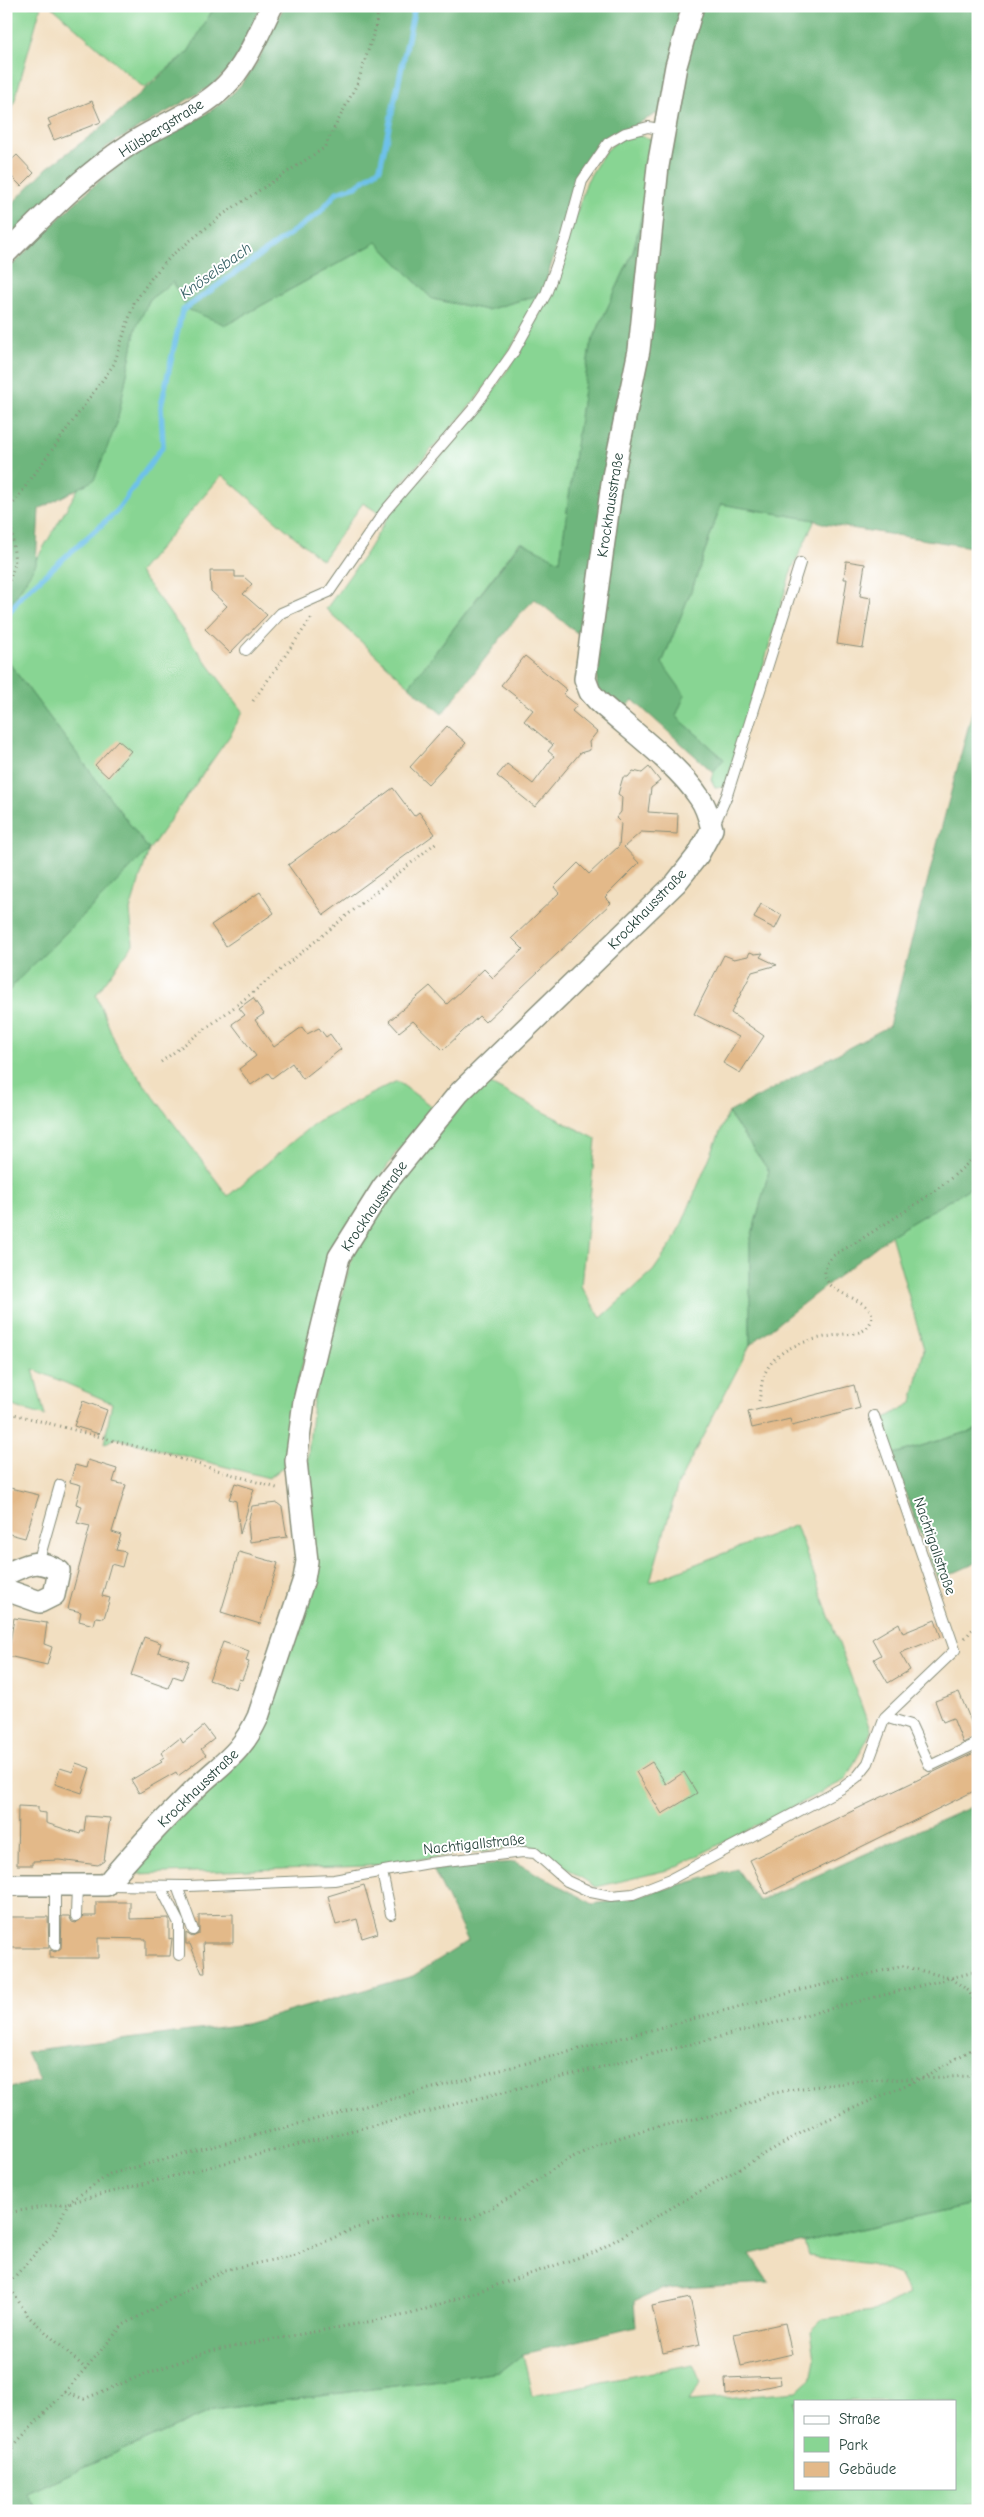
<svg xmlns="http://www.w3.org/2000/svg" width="984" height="2517" viewBox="0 0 984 2517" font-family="'Comic Neue',sans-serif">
<rect width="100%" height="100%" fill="#fff"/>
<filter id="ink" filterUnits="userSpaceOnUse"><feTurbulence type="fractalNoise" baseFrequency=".02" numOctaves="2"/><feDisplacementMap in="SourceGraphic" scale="10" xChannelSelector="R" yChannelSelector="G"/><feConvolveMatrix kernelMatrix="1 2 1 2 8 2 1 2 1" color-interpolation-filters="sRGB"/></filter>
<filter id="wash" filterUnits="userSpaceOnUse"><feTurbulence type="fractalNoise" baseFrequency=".0096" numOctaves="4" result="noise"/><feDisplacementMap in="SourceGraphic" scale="20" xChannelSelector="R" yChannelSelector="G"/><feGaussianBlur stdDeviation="1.12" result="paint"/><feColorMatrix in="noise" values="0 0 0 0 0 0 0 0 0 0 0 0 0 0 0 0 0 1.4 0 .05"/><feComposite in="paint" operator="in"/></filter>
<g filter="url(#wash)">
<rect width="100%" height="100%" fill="#f2dfc1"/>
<path fill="#88d593" stroke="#548964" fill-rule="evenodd" d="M6 6H41L8 124 6 123Z
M51 6H215L188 52 144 88Z
M636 135 656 140 657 153 633 252 590 346 560 562 520 542 409 686 326 609 366 553 391 512 475 418 521 350 551 292 587 181 604 153 619 139Z
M377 242 432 299 487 310 542 294C521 332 499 371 470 406 440 442 406 474 379 513L363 503 322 560 222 475 139 572 243 711 231 734 149 850 130 910 133 944 96 995 118 1049 228 1196 317 1121 397 1081 435 1109 395 1154 331 1255 295 1392 284 1467 269 1478 115 1438 104 1444 112 1403 33 1369 45 1416 6 1404V1128L13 1124 6 1112V994L19 979 149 850 6 659V611L117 423 136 328 150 299 173 282 226 325Z
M721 504 815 520 791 571 753 701 725 787H715L711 779 713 772 723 758 676 716 662 663 695 581Z
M483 1080 596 1139 581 1286 601 1318 653 1271 676 1238 728 1113 769 1171 750 1242V1345L678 1484 650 1582 796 1525 871 1732 845 1780 672 1869 596 1887 529 1845 367 1866 136 1874 156 1841 252 1748 304 1612 305 1488 313 1402 353 1253 407 1170Z
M978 1183V1429L891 1455 882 1420 912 1403 924 1349 891 1235Z
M978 2203V2504L915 2511H39L26 2493 214 2410 499 2372 523 2354 532 2396 693 2364 701 2383 689 2401 797 2392 811 2379 815 2359 811 2331 823 2319 871 2312 909 2294 899 2275 870 2264 808 2256 804 2242ZM795 2401H955V2488H795Z"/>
<path fill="#6eb67d" stroke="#467a58" d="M215 6H261L233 65 211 86 108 146 6 243V210L47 168 97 131 188 52Z
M284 6H978V548L825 524 815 520 721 504 695 581 662 663 685 695 676 716 724 759 713 772 633 700 622 712 597 690V649L535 599 518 616 442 714 409 686 521 542 560 561 590 346 633 252 657 153 658 113 606 140 577 181 542 294 487 310 432 299 377 242 226 325 187 309 173 282 150 299 136 328 117 423 94 480 39 509 36 564 6 612V271C42 237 74 200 114 169 156 136 214 121 247 77 262 58 273 28 284 6Z
M6 659 149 850 19 979 6 994Z
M978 690V1183L891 1235 750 1345V1242L769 1171 728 1113 889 1026Z
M978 1429V1562L938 1580 891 1455Z
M978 1804V2203L750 2254 769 2283 662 2289 634 2302 636 2327 523 2354 500 2372 214 2410 26 2493 39 2511H6V2089L40 2081 26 2052 245 2024 413 1976 468 1941 433 1869 515 1862 593 1904 633 1898 737 1869 759 1901Z"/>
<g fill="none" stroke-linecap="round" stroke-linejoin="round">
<path stroke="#6ec1ea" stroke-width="5.5" d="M6 617 21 596 116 512 163 446 161 406 182 311 319 213 337 192 356 186 380 168 415 6"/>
</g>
<g id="blocks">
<path fill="#e3b989" d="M92 101 101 122 54 140 48 126 51 125 48 119Z
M17 155 34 173 21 186 6 171V165Z
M846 561 865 564 860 596 871 598 863 648 837 644 847 579H844Z
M210 571H235V577H244L252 584 243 594 267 615 230 653 205 629 227 606 211 591Z
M525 656 567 690 563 694 577 705 572 711 597 732 589 742 590 750 580 753 535 807 497 776 507 764 533 784 554 756 548 751 553 745 524 721 533 710 501 685Z
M447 726 466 743 428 784 410 767Z
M118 740 131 751 108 777 95 765Z
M649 767 660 781 651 788 648 812 678 814 677 834 641 832 624 847 639 863 605 897 611 903 485 1022 479 1016 443 1050 413 1021 399 1032 389 1021 430 986 447 1004 484 969 493 978 523 949 512 938 559 893 554 887 578 863 589 874 619 846 621 823 616 818 621 812 622 797 618 794 623 777H628L633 771 642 773Z
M393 788 414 816 419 812 435 834 324 915 288 865Z
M260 892 274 913 226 946 211 925Z
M761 904 782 915 775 929 754 918Z
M750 952 755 954 763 953 760 957 777 965 752 972 731 1013 764 1036 740 1073 723 1063 739 1037 694 1014 724 955 734 959 748 956Z
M253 998 264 1014 255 1020 274 1047 302 1027 307 1034 319 1028 326 1037 330 1034 341 1049 303 1079 292 1063 272 1078 268 1073 251 1085 239 1069 256 1056 232 1024 245 1015 239 1008Z
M854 1385 860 1408 792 1426 790 1419 752 1428 748 1412Z
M83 1401 107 1410 99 1434 74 1426Z
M88 1460 117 1469 113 1482 126 1485 112 1532 121 1535 116 1550 126 1552 122 1567 111 1564 102 1596 110 1598 104 1618 96 1617 94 1625 79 1621 81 1612 68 1609 90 1526 77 1523 82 1506 76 1504 81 1485 70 1482 75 1465 86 1468Z
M235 1483 254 1489 240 1534 236 1501 229 1499Z
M6 1487 39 1495 25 1538 6 1533Z
M277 1503 282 1507 287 1537 250 1542 248 1523 252 1506Z
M239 1552 278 1563 260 1624 221 1612Z
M14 1618 47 1623 44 1644 52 1647 47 1665 8 1656Z
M935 1620 941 1637 900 1653 910 1670 888 1683 874 1659 881 1655 872 1639 899 1623 903 1633Z
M144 1637 161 1643 158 1652 189 1661 182 1679 173 1676 168 1688 131 1675Z
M223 1642 249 1651 246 1661 249 1662 242 1680 239 1679 236 1689 209 1680Z
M959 1692 977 1736 963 1743 953 1718 943 1722 935 1701Z
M204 1726 214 1739 201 1749 206 1755 178 1776 176 1772 139 1793 131 1780 162 1762 160 1760 164 1757 161 1753 180 1738 183 1743Z
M978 1751V1789L766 1894 750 1860Z
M652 1762 666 1784 684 1772 697 1793 662 1814 636 1772Z
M76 1763 90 1768 82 1793 55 1784 60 1768 73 1772Z
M18 1806 38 1807V1812L46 1813V1823L80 1834 81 1831H84L86 1816 110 1818 104 1861 98 1865 59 1860 33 1861V1865H17Z
M364 1885 378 1933 362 1938 357 1919 336 1925 328 1896Z
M96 1902H130V1919L169 1918V1939L172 1938 170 1956H146V1939L98 1938V1958H50V1950L55 1952 61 1948 62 1916H69L72 1922 76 1923 83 1916H96Z
M233 1914V1943H203L205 1973H202L190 1944H186V1933L192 1937 199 1934V1915Z
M6 1917H48L49 1948H6Z
M690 2298 700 2345 663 2353 652 2306Z
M785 2323 792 2354 741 2366 734 2334Z
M780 2376 781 2384 726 2395 725 2378Z"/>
</g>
</g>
<g filter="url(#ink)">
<use href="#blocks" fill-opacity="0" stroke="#888e7a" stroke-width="1"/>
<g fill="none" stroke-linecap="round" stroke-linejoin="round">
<g stroke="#888e7a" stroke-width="12">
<path id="service" d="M246 650 281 613 329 592 385 511 473 409 513 353 546 294 566 239 582 181 608 143 625 133 648 127 665 130
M714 825 727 795 800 563
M38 1563 60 1485
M885 1717 911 1725 930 1766 978 1743
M382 1872 391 1914
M107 1885 188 1886 334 1880 429 1863 523 1852 535 1853 567 1881 591 1892 611 1896 633 1894 671 1879 842 1788 857 1777 868 1763 885 1717 955 1650 874 1416
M160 1886 179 1923V1955
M177 1886 193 1930
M76 1916 77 1885
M55 1945V1885"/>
</g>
<g stroke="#888e7a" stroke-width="24">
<path id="minor" d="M6 253C45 215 83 175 129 145 160 124 200 112 226 85 247 64 259 32 272 6
M6 1574C29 1564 36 1557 59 1571L54 1595 40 1602 6 1590
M6 1885H106C134 1851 164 1820 195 1789 223 1762 241 1754 258 1717L304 1579 307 1561 296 1461 304 1401 339 1257 383 1187 459 1093 676 883 698 855 712 829C709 817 706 806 699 797 678 765 628 728 598 701L590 692 585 679 613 476 639 350 658 166 676 66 693 6"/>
</g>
<path stroke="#888e7a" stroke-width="3" stroke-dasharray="1 4" stroke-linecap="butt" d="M6 590 15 564 10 508 114 364 134 303 152 277 172 255 225 213 324 148 358 82 375 29 379 6
M253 701 313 616
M161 1062 241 1002 438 841
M759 1401C761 1393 761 1383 764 1375 777 1344 815 1338 845 1334 853 1333 863 1334 869 1325 887 1296 815 1299 826 1266 829 1255 845 1249 855 1243 897 1216 943 1190 978 1153
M6 1412 161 1453 280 1489
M965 1638 978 1623
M6 2213 68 2203 978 1971
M8 2285 28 2316 86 2369
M6 2286 54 2233 68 2203 110 2174 805 1989 903 1966 950 1978 969 1991 978 2011
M65 2392 84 2399 145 2374 210 2351 411 2314 595 2252 813 2126 922 2078 969 2076 978 2073
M6 2399 13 2446 6 2488
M13 2446 65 2392 123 2325 225 2270 296 2255 353 2229 409 2213 470 2219 515 2195 567 2160 600 2144 650 2128 728 2112 770 2094 794 2089 862 2081 922 2078 978 2046"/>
<use href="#service" stroke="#fff" stroke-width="10"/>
<use href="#minor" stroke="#fff" stroke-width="21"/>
</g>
</g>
<g text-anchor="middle" stroke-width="4" stroke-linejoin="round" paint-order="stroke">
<g font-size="15" fill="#1f3d34" stroke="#fff">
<text transform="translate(161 128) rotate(-32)" y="5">Hülsbergstraße</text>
<text transform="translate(610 505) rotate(-81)" y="5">Krockhausstraße</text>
<text transform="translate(647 909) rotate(-46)" y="5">Krockhausstraße</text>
<text transform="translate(374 1206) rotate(-56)" y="5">Krockhausstraße</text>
<text transform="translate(935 1546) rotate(71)" y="5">Nachtigallstraße</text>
<text transform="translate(198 1788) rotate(-44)" y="5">Krockhausstraße</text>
<text transform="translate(474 1844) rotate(-6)" y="5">Nachtigallstraße</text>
</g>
<g font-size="16" font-style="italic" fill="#335e62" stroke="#fff">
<text transform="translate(215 270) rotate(-36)" y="6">Knöselsbach</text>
</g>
</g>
<rect width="984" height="2517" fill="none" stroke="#fff" stroke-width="25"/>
<rect x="794" y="2400" width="162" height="90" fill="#ffffff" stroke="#a5b1ae"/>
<rect x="804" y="2416" width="25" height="8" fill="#ffffff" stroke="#a5b1ae"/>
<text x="839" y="2424" font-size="15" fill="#1f3d34">Straße</text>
<rect x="804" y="2437" width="25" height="15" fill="#88d593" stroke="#a5b1ae"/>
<text x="839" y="2450" font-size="15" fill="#1f3d34">Park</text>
<rect x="804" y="2462" width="25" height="15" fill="#e3b989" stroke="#a5b1ae"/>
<text x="839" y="2474" font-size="15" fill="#1f3d34">Gebäude</text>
</svg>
